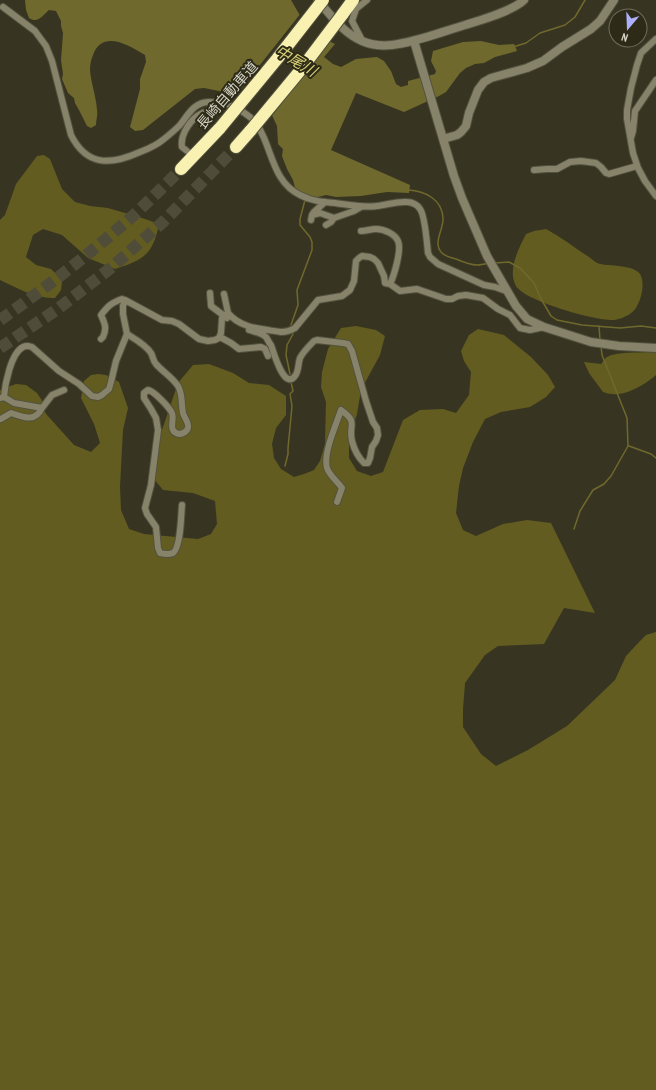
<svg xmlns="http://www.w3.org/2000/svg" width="656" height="1090" viewBox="0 0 656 1090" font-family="'PT Sans Narrow','Noto Sans JP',sans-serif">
<rect width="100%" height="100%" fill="#373521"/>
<path fill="#635c20" d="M44 155 50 159 62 189 75 202 90 206 108 208 142 218 159 224C153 255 143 260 115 269L88 258 62 235 43 229 33 235 26 257 36 265 51 269 59 277 62 282 61 290 55 298C36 299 17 288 0 280V220L5 215 16 184 37 156Z
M546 229C561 237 575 248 589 257 593 260 596 263 600 264 610 266 630 265 638 272 646 278 642 298 637 306 636 309 630 315 626 316 623 318 616 320 612 320 593 320 525 301 516 286 507 270 519 248 526 234L534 231Z
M356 326 376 330 385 336 380 355 361 390 357 414 349 439V458L357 471 371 476 383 472 403 420 420 410 443 409 456 413 469 395 471 372 464 361 461 351 469 335 478 329 504 335 531 357 548 375 555 387 546 397 530 407 501 412 485 419 473 442 463 468 459 486 456 513 463 530 476 536 503 524 527 520 551 523 595 613 564 608 544 644 498 646 485 655 465 683 463 709V727L481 754 496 766 528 750 567 726 615 680 626 656 640 641 646 635 656 632V1090H0V390L16 384 26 385 37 393 43 402V409L47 415 74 445 91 452 100 443 94 424 81 398 84 381 91 375 98 374 106 375 119 382 128 408 123 430 120 487 121 510 129 529 144 534 198 539 211 534 217 524 215 501 193 493 163 490 154 479 160 436 178 383 193 365 209 364 233 373 249 383 269 385 286 396V415L276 428 272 444 274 458 281 469 294 477 304 474 314 470 320 461 325 444 326 402 321 387 322 372 328 349 341 328Z
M656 352V375C646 384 626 396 612 394 609 394 606 393 603 392L589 373 584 362 601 364C603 362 605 358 607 357 617 351 644 353 656 352Z"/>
<path fill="#70692e" d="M25 0H291L302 19 329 41 335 44 324 57 333 64 341 67 356 59 377 57 384 61 391 71 396 84 401 87 408 85V81L435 74 436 71 431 61 433 51 463 42 481 41 499 45 514 44 517 51 495 57 484 63 475 64 466 68 460 73 446 92 439 96 404 112 356 93 331 150 410 185 409 193 387 192 361 196 336 197 326 195 318 197 307 201 301 199 297 195 293 180 287 169 282 156 283 149 278 144 277 126 270 111 253 96 238 92H224L204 88 195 89 143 130 135 131 130 127 140 89V79L146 62 145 55C129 45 102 29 93 55 91 60 90 64 90 70 91 83 96 96 97 110 98 115 96 120 96 125L91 128 87 126 79 110 75 103 74 98 68 93 62 79 63 74 61 60 63 33 61 26V21L56 11 49 10C43 15 38 24 29 18L26 10Z"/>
<path fill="#373521" d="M301 13 304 18 314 28 331 40 271 117 268 112 252 97 237 94Z"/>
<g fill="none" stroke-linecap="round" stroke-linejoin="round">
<path stroke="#70692e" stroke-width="1.5" d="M513 47 526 43 540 33 565 25 575 17 585 0
M408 190C425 191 442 199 443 218 444 229 432 243 442 253 445 256 452 258 456 259 463 262 470 265 477 265 481 265 485 264 489 263
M495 263 509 262 520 268 534 283 540 297 551 316 557 320 582 325 620 328 641 326 656 328
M291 325 298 305 297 290 312 250V242L310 237 300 225V219L305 200
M599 326 600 340
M290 374 286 355 287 345 293 334
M629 446 651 454 656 458
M285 466 288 454V448L292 406 290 394 293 391 291 382
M574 529 580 511 593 490 604 484 611 476 628 446 627 418 602 355 601 346"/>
<path stroke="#4f4d3a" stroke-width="12" stroke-dasharray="12 6" stroke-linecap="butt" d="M0 320C47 287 92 252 135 214 151 199 166 184 181 169
M0 348 59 308 112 267 163 222 236 147"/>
<g stroke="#53523f" stroke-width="8">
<path id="minor" d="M3 7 35 31 46 46 52 61 71 135C87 167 111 165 140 152 148 149 157 145 164 139 169 135 175 130 180 125 188 115 194 102 209 102 221 102 234 105 243 112 247 115 252 118 255 122 259 126 261 132 264 138 273 159 277 184 300 195 311 201 323 202 335 203 349 205 363 208 377 206 387 205 397 201 407 202 412 202 418 205 420 209 425 215 427 244 428 253L430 257 438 264 484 285 495 287 506 291
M656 39 641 53 637 65 631 88 627 110V119L633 153 638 168 645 181 656 196
M363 42 352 21 356 9 367 0
M631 138 633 131 635 111 656 80
M187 151 182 147C181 141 182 137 185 131 195 112 205 113 223 104
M534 170 547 169H557L570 162 581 161 596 163 601 167 606 173 609 174 637 166
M312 215 314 212 325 202
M311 220 312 215 320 213 334 218 354 211 361 207
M326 225 331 222 334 218
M361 231C366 231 371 229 376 229 384 229 395 234 398 241 402 249 394 276 390 284
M210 293 211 306 227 318
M224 294 228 313
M249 330C255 332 262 333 266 337 268 340 269 343 271 345 273 350 284 391 295 376 299 371 298 363 300 358 303 352 309 346 314 341L317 340 343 343 348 344 352 351 366 401 373 422 377 428 378 435 376 441 372 447 370 458 368 463H364C358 457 354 449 352 441 348 424 359 423 341 410 336 425 323 453 327 468 329 475 338 482 342 488L337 502
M127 334C135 339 146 345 151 353 153 356 153 361 156 364 163 372 172 377 178 386 183 394 181 404 183 413 184 417 189 423 188 427 188 431 183 434 179 434 167 432 175 419 172 413 169 407 154 391 148 390L144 393V398L151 409 156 418 158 430 151 485 145 508 147 514 156 527 158 548 160 553C164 554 168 555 173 553 181 547 181 515 182 505
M220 337 231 343 239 349 261 347 265 349 268 356
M101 339 103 337C107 328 105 324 101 315 108 306 111 303 122 299L125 300
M4 397 14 403 42 408 52 395 64 390
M0 398 4 397C5 384 11 353 23 347 27 345 29 346 32 347L59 371 79 384 92 396 98 397 102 395 109 389 111 382 116 361 127 334 123 314V306L125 300 162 320 172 321 179 324 199 339 208 341 215 340 219 338 221 333 222 318 228 313C241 329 263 329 281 332 286 332 290 331 295 328L318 300 342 296 350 290 354 281 356 261 359 258 362 256 370 257 374 259 378 263 384 276 385 283 390 284 400 291 417 289 446 299H452L458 296 466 295 483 298 498 309 510 315 520 328 530 330 544 327
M1 419 11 413C23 417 35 423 42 408"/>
</g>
<g stroke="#53523f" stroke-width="10">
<path id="tertiary" d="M318 1C332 16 343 33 362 41 371 45 383 46 392 45 417 42 441 32 465 25 481 20 513 11 524 0
M414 41 454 176 462 198 487 256 516 306 527 319 544 327 591 342 619 346 656 348
M443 139 457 135 461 132 466 126 469 113 478 90 484 82 491 78 527 68 543 61 562 47 591 29 600 21 614 0"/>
</g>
<g stroke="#53523f" stroke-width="14">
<path id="motorway" d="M342 15 353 0
M236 147 251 130
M181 169 220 128"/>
</g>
<use href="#minor" stroke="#86836a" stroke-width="6"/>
<use href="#tertiary" stroke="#86836a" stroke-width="8"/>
<use href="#motorway" stroke="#f8f1b2" stroke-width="12"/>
<g stroke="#53523f" stroke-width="14" stroke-linecap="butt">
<path id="motorway-bridge" d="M220 128 277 59 323 0
M251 130 299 72 342 15"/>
</g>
<use href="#motorway-bridge" stroke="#f8f1b2" stroke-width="12"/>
</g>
<g text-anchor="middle" stroke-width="4" stroke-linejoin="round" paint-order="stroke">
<g font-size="14" fill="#d5d4c7" stroke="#2d2b17">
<text transform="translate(227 95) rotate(-49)" y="5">長崎自動車道</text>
</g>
<g font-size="15" font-style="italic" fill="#dbd179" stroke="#2d2b17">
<text transform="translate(296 61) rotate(31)" y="5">中尾川</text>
</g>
</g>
<g transform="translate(628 28) rotate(199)"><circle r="19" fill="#2d2b17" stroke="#706f5d"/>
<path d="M0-3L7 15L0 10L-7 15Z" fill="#adaffb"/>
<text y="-6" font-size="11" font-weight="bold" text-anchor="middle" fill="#d5d4c7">N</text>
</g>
</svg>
